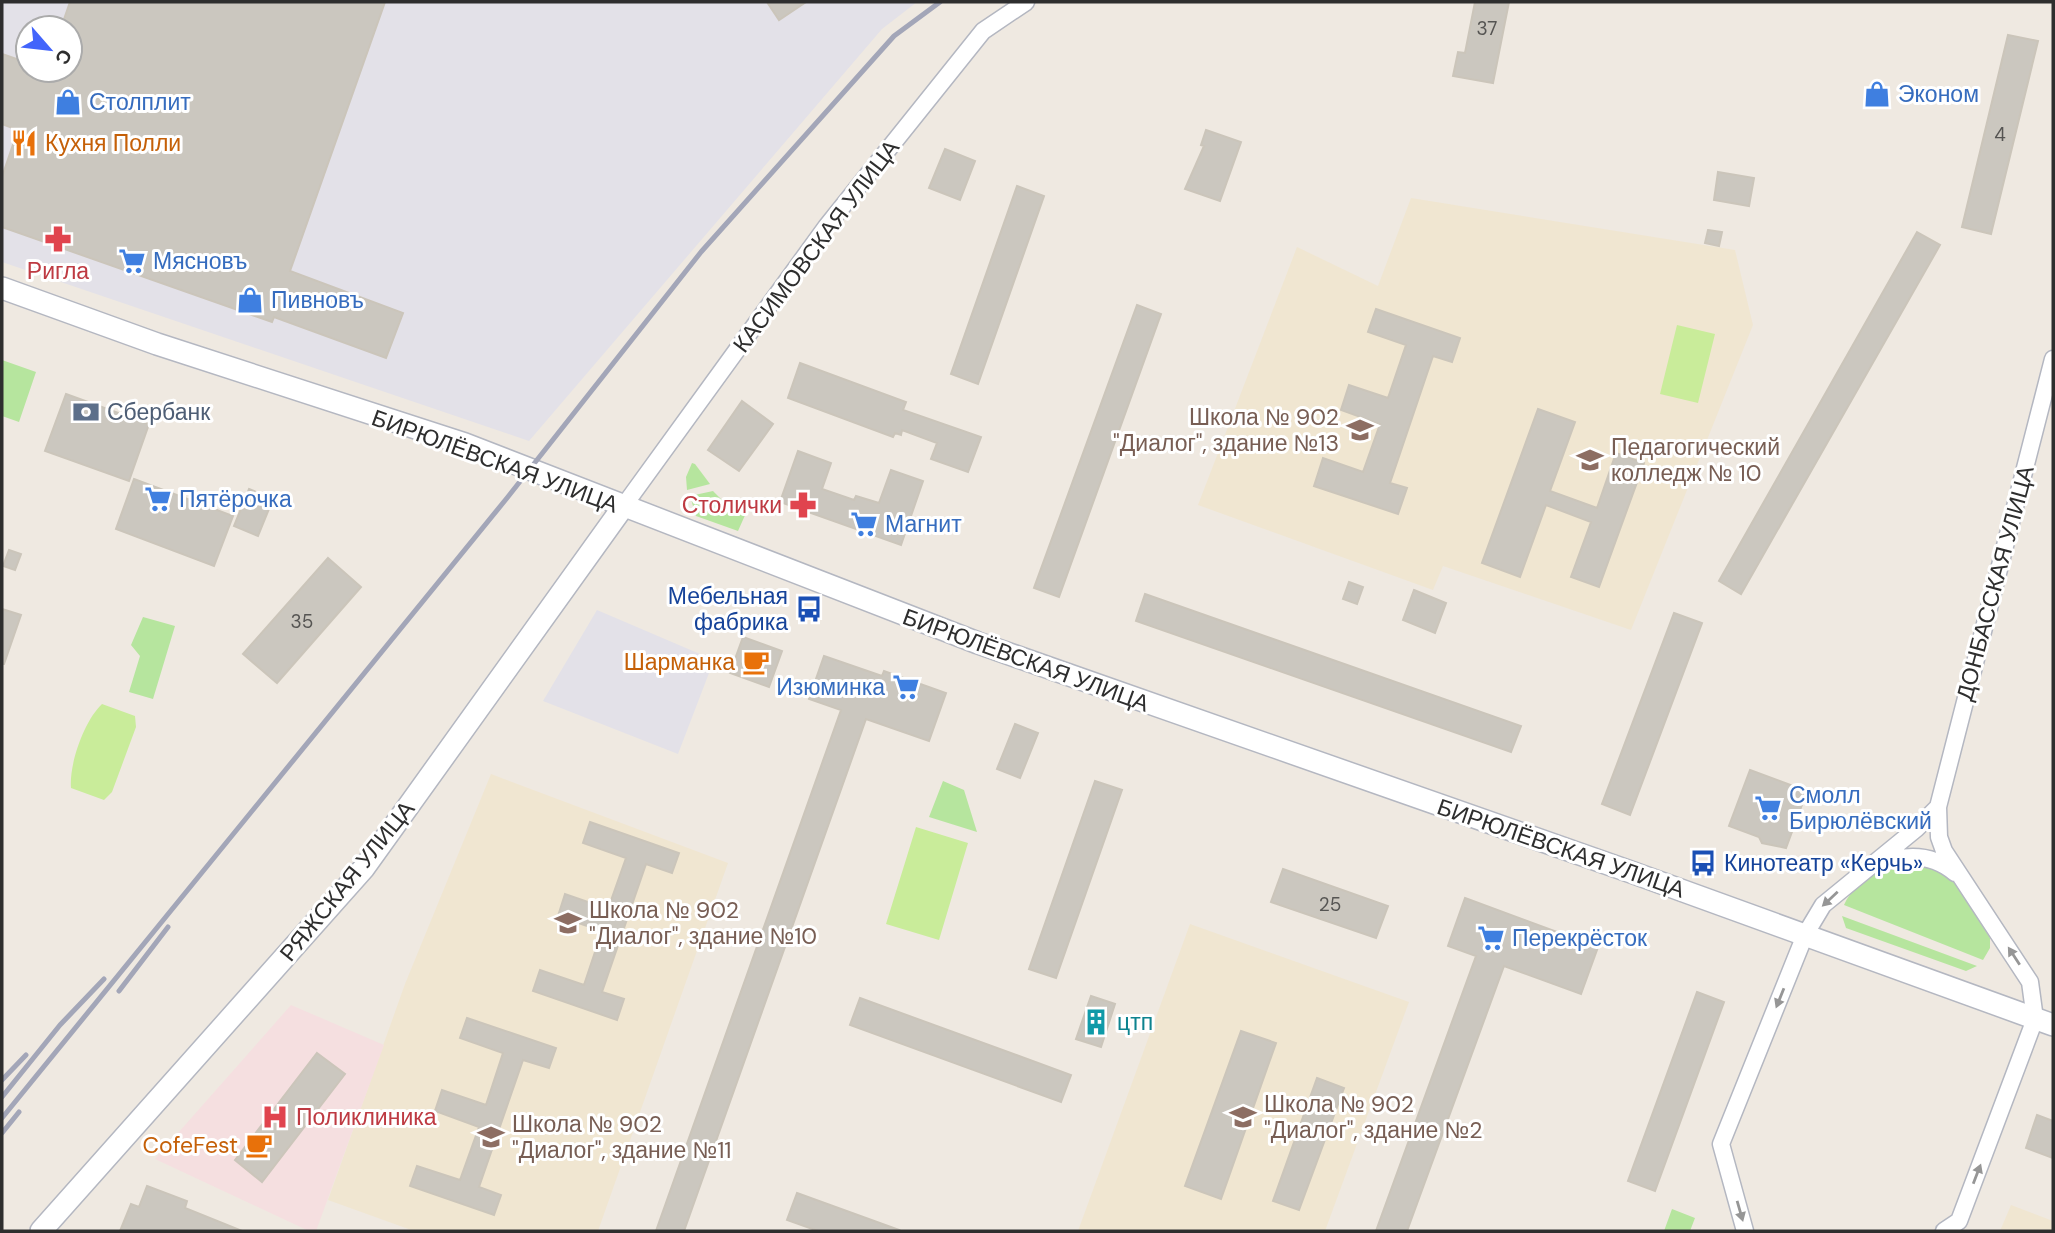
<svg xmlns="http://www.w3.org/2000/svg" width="2055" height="1233" viewBox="0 0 2055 1233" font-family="'DM Sans',sans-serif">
<rect width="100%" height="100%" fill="#efe9e1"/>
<path fill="#e3e1e8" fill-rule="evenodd" d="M2 2H917L882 29 529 441 2 262ZM28 28H70V70H28Z
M597 610 714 660 678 754 543 701Z"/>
<path fill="#f0e6d1" d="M1411 198 1735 250 1753 325 1631 630 1443 566 1433 590 1198 505 1297 247 1378 286Z
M491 774 728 863 598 1231H414L328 1200 405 984Z
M1190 924 1409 1002 1325 1231H1078Z
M2011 1205 2053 1221V1231H2000Z"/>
<path fill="#f5dfe0" d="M291 1005 384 1045 316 1231H309L155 1159Z"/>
<path fill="#b6e59e" d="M2 360 36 372 19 422 2 416Z
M692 463 695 464 710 484 687 490 686 477Z
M713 491 722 500 746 513 738 531 696 516 690 496Z
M143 617 175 626 153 699 129 692 140 656 131 645Z
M943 781 964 790 977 832 929 817Z
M1918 861 1952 876 1990 938V948L1983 960 1844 905C1857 876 1890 867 1918 861Z
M1842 916 1977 966 1966 971 1846 928Z
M1672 1209 1695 1218 1690 1231H1664Z"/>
<path fill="#c9ec9a" d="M1677 325 1715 334 1698 403 1660 394Z
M102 704 135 716 136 727 112 792 104 800 71 788C69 764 84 721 102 704Z
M916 827 968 843 939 940 886 924Z"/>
<path fill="#cbc7bf" stroke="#cbc5ba" stroke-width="2" d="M70 2H385L290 271 403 313 386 358 274 317 272 322 2 227V177L18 130 2 124V54L28 63V70H70V28H61Z
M767 2H806L779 20Z
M1475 2H1509L1493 83 1453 76 1458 52 1465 53Z
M2008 35 2038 41 1991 234 1962 227Z
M1206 130 1241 142 1220 201 1185 189 1204 146 1201 145Z
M945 149 975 161 960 200 929 188Z
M1718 172 1754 178 1749 206 1714 200Z
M1017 186 1044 196 978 384 951 374Z
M1708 230 1722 232 1719 246 1705 243Z
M1917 232 1940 245 1741 594 1719 581Z
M1137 305 1161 314 1059 597 1034 588Z
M1376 309 1460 338 1452 362 1433 356 1390 483 1407 488 1398 514 1314 486 1323 458 1363 472 1380 424 1341 410 1349 385 1388 398 1406 345 1368 332Z
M800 363 906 402 903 410 981 437 968 472 931 459 937 443 902 430 901 435 895 433 893 437 788 398Z
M66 394 149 424 129 481 45 451Z
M742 401 773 424 739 471 708 450Z
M1538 409 1575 422 1550 491 1597 508 1616 453 1644 463 1599 587 1571 577 1591 522 1546 505 1520 577 1482 563Z
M798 451 831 463 822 489 854 500 856 496 879 503 891 470 923 481 901 545 780 502Z
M134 479 233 516 214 566 116 529Z
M249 489 273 499 258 536 234 526Z
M9 550 21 554 15 570 3 566Z
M328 558 361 587 277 683 243 654Z
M1349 582 1363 587 1357 604 1343 599Z
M1414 590 1446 603 1435 633 1403 620Z
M1145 594 1521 726 1511 752 1136 621Z
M2 609 21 615 4 664H2Z
M1674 613 1702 623 1630 815 1602 804Z
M743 637 782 651 769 687 730 673Z
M824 656 882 676 884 671 946 693 929 741 866 719 684 1231H656L841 710 809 699Z
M1015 724 1038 733 1020 778 997 769Z
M1750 770 1807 791 1786 848 1762 843 1759 837 1729 826Z
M1095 781 1122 790 1056 978 1029 969Z
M590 822 679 853 672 873 646 864 602 992 624 999 617 1020 533 991 540 970 584 985 602 931 558 916 565 894 608 909 626 858 583 843Z
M1283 869 1388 906 1376 938 1271 902Z
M1465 898 1598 947 1581 994 1504 966 1407 1231H1376L1476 956 1448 946Z
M1697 992 1724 1002 1655 1191 1628 1181Z
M1091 996 1115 1004 1101 1047 1076 1039Z
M860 998 1071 1075 1061 1102 850 1025Z
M467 1018 556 1048 549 1068 523 1060 479 1187 501 1195 494 1215 410 1186 417 1166 460 1180 479 1127 435 1111 442 1090 486 1105 503 1053 460 1038Z
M1241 1031 1276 1043 1221 1199 1185 1186Z
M317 1053 345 1074 262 1182 235 1160Z
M1317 1078 1344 1088 1299 1210 1273 1201Z
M2037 1115 2053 1121V1158L2026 1148Z
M147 1186 187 1201 185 1208 242 1231H120L131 1204 139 1207Z
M797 1193 899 1230 898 1231H818L787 1220Z"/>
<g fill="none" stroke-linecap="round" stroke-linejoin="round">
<g stroke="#b4b7c1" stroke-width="19">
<path id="minor" d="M623 507 826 227 983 31 1026 2
M1878 864C1905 854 1932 853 1955 873
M1745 1231 1721 1144 1805 935 1823 905 1916 829 1938 807
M1944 1231 1959 1221 2035 1019 2030 982 1944 851 1939 837 1938 807 2053 359"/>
</g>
<g stroke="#b4b7c1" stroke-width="24">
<path id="tertiary" d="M2 288 157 344 465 444 978 643 1631 872 2053 1025
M41 1231 364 868 623 507"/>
</g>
<use href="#minor" stroke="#fff" stroke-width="16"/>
<use href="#tertiary" stroke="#fff" stroke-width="21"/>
<path stroke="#a3a6b8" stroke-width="5" d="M119 991 168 927
M2 1080 26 1055
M2 1097 60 1025 104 979
M2 1118 507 498 701 252 894 36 940 2
M2 1133 19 1112"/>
</g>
<defs><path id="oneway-solid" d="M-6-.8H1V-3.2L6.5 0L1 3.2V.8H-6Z" transform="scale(1.75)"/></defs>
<g fill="#969696">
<use href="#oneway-solid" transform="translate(1830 899) rotate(137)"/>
<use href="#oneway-solid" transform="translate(2014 956) rotate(-123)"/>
<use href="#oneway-solid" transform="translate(1780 998) rotate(112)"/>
<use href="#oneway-solid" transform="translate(1977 1174) rotate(-69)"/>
<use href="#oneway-solid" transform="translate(1740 1211) rotate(74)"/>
</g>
<defs>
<g id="shop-bare" transform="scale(2.1)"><path d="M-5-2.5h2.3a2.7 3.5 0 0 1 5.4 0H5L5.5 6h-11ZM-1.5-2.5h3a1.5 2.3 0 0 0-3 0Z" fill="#3f7fe0" stroke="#fff" stroke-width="2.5" paint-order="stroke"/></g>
<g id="restaurant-bare" transform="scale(2.1)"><path d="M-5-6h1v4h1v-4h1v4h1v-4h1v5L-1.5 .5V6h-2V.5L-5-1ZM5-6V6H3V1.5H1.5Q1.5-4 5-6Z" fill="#e8710a" stroke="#fff" stroke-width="2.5" paint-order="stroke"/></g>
<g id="pharmacy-bare" transform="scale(2.1)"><path d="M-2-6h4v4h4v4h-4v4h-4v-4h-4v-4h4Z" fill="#e0444e" stroke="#fff" stroke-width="2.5" paint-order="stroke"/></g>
<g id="supermarket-bare" transform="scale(2.1)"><path d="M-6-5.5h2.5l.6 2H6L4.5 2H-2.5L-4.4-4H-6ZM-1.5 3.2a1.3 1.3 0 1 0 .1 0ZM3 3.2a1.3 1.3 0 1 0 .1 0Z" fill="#3f7fe0" stroke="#fff" stroke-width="2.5" paint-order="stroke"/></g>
<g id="bank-bare" transform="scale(2.1)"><path d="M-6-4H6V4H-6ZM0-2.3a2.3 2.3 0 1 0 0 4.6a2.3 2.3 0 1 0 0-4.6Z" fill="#5c6f8a" stroke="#fff" stroke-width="2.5" paint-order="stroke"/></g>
<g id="school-bare" transform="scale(2.1)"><path d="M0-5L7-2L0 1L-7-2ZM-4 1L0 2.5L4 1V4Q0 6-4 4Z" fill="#8d6e63" stroke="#fff" stroke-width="2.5" paint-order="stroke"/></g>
<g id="university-bare" transform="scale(2.1)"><path d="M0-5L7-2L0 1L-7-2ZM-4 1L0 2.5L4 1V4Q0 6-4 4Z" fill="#8d6e63" stroke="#fff" stroke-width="2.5" paint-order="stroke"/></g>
<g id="bus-bare" transform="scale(2.1)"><path d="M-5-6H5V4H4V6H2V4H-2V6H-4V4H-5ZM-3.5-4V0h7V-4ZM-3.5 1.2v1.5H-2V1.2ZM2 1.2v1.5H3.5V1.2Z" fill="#1a4fb4" stroke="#fff" stroke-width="2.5" paint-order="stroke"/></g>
<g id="cafe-bare" transform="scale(2.1)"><path d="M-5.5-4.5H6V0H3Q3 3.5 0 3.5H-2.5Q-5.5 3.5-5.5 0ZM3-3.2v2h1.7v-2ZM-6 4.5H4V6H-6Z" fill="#e8710a" stroke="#fff" stroke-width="2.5" paint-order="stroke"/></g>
<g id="building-bare" transform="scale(2.1)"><path d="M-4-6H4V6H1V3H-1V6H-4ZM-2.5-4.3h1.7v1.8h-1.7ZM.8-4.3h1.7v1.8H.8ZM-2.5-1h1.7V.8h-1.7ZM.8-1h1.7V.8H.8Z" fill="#0f9aa8" stroke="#fff" stroke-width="2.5" paint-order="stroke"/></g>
<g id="hospital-bare" transform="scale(2.1)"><path d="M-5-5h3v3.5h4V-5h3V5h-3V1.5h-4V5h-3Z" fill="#e0444e" stroke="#fff" stroke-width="2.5" paint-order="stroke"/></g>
</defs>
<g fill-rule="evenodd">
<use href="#shop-bare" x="1877" y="94"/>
<use href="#shop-bare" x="68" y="102"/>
<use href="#restaurant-bare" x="24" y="143"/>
<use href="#pharmacy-bare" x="58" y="239"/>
<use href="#supermarket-bare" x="132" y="261"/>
<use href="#shop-bare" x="250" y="300"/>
<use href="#bank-bare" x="86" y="412"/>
<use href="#school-bare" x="1360" y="430"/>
<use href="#university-bare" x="1590" y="460"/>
<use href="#supermarket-bare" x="158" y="499"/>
<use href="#pharmacy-bare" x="803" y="505"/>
<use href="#supermarket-bare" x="864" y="524"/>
<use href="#bus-bare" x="809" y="609"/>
<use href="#cafe-bare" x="756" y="662"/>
<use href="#supermarket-bare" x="906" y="687"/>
<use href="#supermarket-bare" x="1768" y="808"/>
<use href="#bus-bare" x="1703" y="863"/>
<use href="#school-bare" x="568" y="923"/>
<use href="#supermarket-bare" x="1491" y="938"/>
<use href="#building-bare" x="1096" y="1022"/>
<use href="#hospital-bare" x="275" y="1117"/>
<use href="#school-bare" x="1243" y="1117"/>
<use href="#school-bare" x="491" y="1137"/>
<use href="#cafe-bare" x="259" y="1145"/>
</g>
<g text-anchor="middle" stroke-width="6" stroke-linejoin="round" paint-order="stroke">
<g font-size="19" fill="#555452">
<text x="1487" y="35">37</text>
<text x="2000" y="141">4</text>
<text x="302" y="628">35</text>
<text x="1330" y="911">25</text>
</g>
<g font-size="23" fill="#366cbe" stroke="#fff" text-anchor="start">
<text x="1898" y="102">Эконом</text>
<text x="89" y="110">Столплит</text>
<text x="153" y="269">Мясновъ</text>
<text x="271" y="308">Пивновъ</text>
<text x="179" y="507">Пятёрочка</text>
<text x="885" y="532">Магнит</text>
<text x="885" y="695" text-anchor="end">Изюминка</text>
<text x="1789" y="803">Смолл<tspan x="1789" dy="26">Бирюлёвский</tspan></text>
<text x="1512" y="946">Перекрёсток</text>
</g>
<g font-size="23" fill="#c56008" stroke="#fff" text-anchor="end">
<text x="45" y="151" text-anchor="start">Кухня Полли</text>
<text x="735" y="670">Шарманка</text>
<text x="238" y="1153">CofeFest</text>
</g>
<g font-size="23" fill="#2e2e2e" stroke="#fff">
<text transform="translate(816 246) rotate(-53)" y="8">КАСИМОВСКАЯ УЛИЦА</text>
<text transform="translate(495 461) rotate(20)" y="8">БИРЮЛЁВСКАЯ УЛИЦА</text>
<text transform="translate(1995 583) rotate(-75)" y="8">ДОНБАССКАЯ УЛИЦА</text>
<text transform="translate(1026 660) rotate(20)" y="8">БИРЮЛЁВСКАЯ УЛИЦА</text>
<text transform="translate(1561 848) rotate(19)" y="8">БИРЮЛЁВСКАЯ УЛИЦА</text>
<text transform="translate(347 881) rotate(-51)" y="8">РЯЖСКАЯ УЛИЦА</text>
</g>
<g font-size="23" fill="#be3a42" stroke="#fff">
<text x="58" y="279">Ригла</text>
<text x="782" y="513" text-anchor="end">Столички</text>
<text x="296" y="1125" text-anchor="start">Поликлиника</text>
</g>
<g font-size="23" fill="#4e5e75" stroke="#fff" text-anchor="start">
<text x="107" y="420">Сбербанк</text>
</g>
<g font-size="23" fill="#785e54" stroke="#fff" text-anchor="start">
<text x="1339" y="425" text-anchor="end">Школа № 902<tspan x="1339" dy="26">"Диалог", здание №13</tspan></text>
<text x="1611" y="455">Педагогический<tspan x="1611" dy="26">колледж № 10</tspan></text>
<text x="589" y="918">Школа № 902<tspan x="589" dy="26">"Диалог", здание №10</tspan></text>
<text x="1264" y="1112">Школа № 902<tspan x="1264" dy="26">"Диалог", здание №2</tspan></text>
<text x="512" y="1132">Школа № 902<tspan x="512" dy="26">"Диалог", здание №11</tspan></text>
</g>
<g font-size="23" fill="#164399" stroke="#fff" text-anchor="end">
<text x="788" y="604">Мебельная<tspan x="788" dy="26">фабрика</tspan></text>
<text x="1724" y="871" text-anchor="start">Кинотеатр «Керчь»</text>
</g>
<g font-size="23" fill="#0d838f" stroke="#fff" text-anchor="start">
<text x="1117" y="1030">цтп</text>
</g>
</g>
<rect width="2055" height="1233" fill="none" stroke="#2e2e2e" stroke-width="7"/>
<g transform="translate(49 49) rotate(118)"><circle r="33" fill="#ffffff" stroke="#ababab" stroke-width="2"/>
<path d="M0-5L12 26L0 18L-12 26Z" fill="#4264fb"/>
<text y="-10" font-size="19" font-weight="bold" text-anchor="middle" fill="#2e2e2e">С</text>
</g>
</svg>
